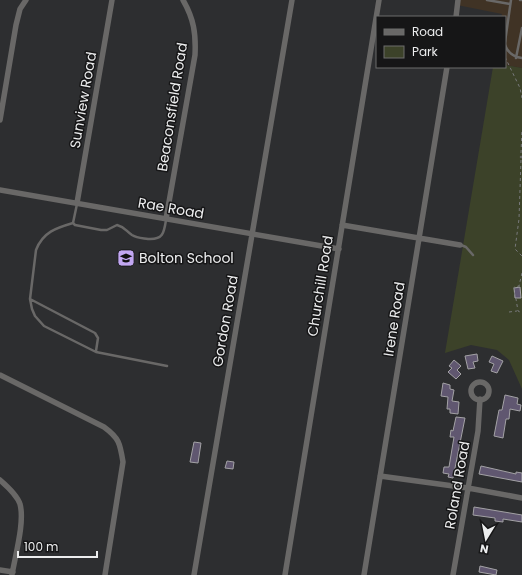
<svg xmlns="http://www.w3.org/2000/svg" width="522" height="575" viewBox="0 0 522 575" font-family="Poppins,sans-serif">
<rect width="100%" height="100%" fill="#2d2e30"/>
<path fill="#403325" d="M458 0H522V68L505 65V17H501L502 14 457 5Z"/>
<path fill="#3c4229" d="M505 65 522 68V389L509 360 497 350 471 345 445 353 493 67H505Z"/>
<path fill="#605770" stroke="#a3a2a5" d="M520 287 521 298H515L514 288Z
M477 354 478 361 473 362 475 368 468 369 465 356Z
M492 356 503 361 497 373 491 371 494 364 489 362Z
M454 360 461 366 457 370 461 374 456 379 448 372 452 368 449 366Z
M443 383 450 385V389L454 390 452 401 459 402 458 414 450 413V409H447L448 397 441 396Z
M505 395 518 398 517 404 521 405 520 411 510 409 509 419H506L503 438 494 436 499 410H502Z
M456 417 465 418 453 478 448 477 449 474 443 473 444 467H449L454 437H450L451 430 453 431Z
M194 442 201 443 198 463 190 462Z
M227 461 234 462 233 469 225 468Z
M481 466 516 474V472L522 473V482L479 474Z
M474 507 522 515V522L503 519V522L495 521V518L473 515Z
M480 566 497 570 496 575 479 572Z"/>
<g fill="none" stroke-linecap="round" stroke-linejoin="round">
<path stroke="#78797b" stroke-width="1" stroke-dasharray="3 3" stroke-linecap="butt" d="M505 57 520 88 522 98
M521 153 522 129
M521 160 519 219 515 249 522 256
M522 273 519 286 514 287 515 298 516 299 518 311 522 313
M509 312 517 311"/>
<path stroke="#696867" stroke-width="2.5" d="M487 0 510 4
M520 0H522
M505 42 511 0
M505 45C508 53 513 57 522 58
M516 58 522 28
M521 157H522
M77 204 73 223 75 225 101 230H107L117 225C125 227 126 231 132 235 137 238 142 238 148 239 163 240 164 233 166 220
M73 223C56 228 43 232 36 250L30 299 32 309 35 316 44 326 96 352 167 366
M461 245 466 247 473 255
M30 299 95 333 98 338 96 351"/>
<path stroke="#696867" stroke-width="5.5" d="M456 17 458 0
M0 120 16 25 20 9 26 0
M0 190 339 249
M77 203 112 0
M166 219 195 55C196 34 194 19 183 0
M342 225 460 245
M0 375 104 427C119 438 120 443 123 462L105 575
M471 391a9 9 0 1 1 18 0a9 9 0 1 1-18 0Z
M380 476 468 488 522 498
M0 480C7 486 17 495 20 504 25 522 15 556 12 575
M0 570 13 572
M194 575 292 0
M285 575 379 0
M364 575 447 67
M453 575 478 431 480 399"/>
</g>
<defs>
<g id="school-square" transform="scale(0.9)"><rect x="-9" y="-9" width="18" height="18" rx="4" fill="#c2a7f2" stroke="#161617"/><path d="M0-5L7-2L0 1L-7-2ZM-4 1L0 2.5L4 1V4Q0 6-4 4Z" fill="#111"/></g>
</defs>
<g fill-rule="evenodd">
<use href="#school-square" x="126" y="258"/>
</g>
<g text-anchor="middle" stroke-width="3" stroke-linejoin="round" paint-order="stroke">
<g font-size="14" fill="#ecedee" stroke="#161617">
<text transform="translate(83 100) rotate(-80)" y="5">Sunview Road</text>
<text transform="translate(172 107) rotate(-81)" y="5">Beaconsfield Road</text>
<text transform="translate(171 208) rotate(10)" y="5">Rae Road</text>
<text transform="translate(320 286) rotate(-81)" y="5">Churchill Road</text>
<text transform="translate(394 319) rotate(-81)" y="5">Irene Road</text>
<text transform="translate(225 321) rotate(-80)" y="5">Gordon Road</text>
<text transform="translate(457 485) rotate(-80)" y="5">Roland Road</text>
</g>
<g font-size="14" fill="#ecedee" stroke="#161617" text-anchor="start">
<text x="139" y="263">Bolton School</text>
</g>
</g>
<rect x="376" y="16" width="130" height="52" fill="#161617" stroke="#6c6c6d"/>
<rect x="384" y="29" width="20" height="6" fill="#696867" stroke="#6c6c6d"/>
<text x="412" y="36" font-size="12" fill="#ecedee">Road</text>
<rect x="384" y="46" width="20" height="12" fill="#3c4229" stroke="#6c6c6d"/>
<text x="412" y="56" font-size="12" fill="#ecedee">Park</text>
<g transform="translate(486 539) rotate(190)" stroke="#161617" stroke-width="3" paint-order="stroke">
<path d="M0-3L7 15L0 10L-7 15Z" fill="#ecedee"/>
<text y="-6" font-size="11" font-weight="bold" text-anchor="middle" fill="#ecedee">N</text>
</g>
<path d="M18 551v6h79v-6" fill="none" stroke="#ecedee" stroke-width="2"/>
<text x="24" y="551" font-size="12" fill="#ecedee" stroke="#161617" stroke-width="3" paint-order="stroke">100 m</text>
</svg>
